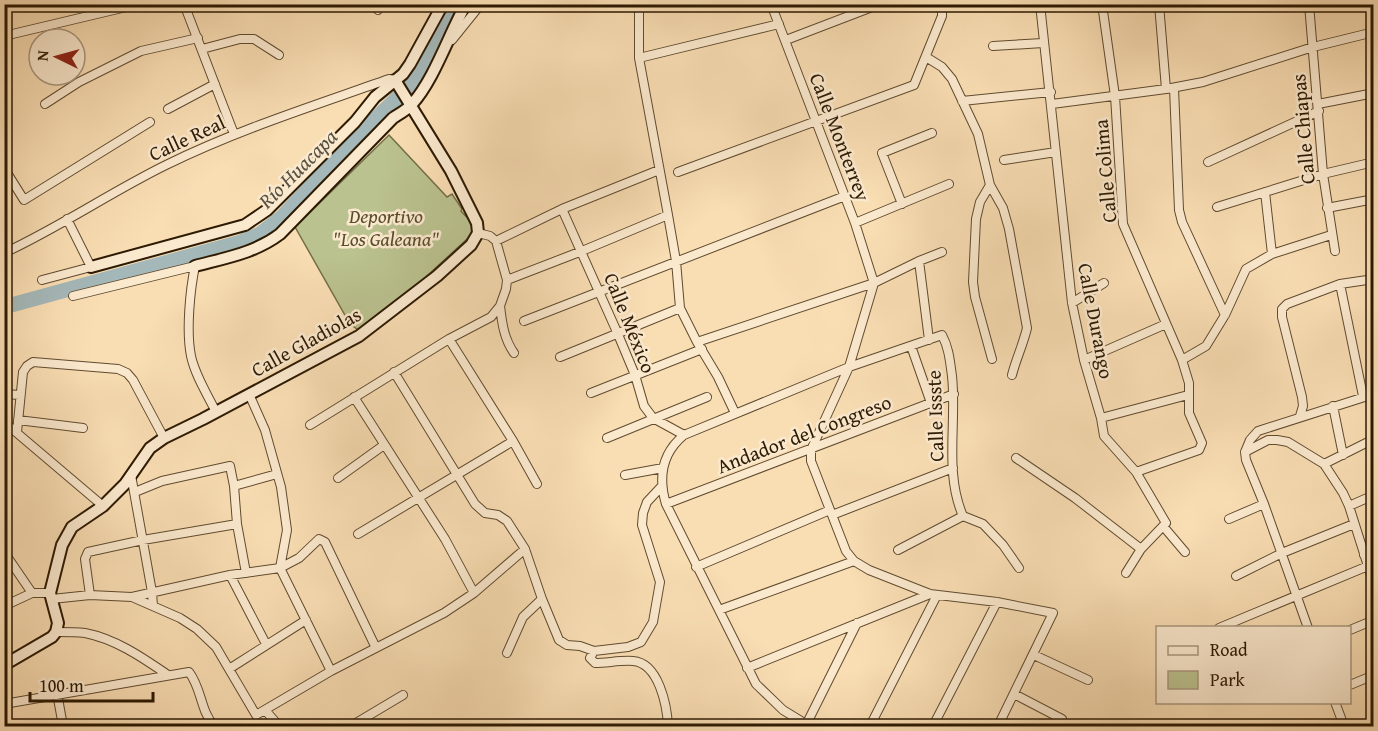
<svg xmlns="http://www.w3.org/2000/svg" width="1378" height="731" viewBox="0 0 1378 731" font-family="'Gentium Book Plus',serif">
<rect width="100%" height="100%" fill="#f9ddb3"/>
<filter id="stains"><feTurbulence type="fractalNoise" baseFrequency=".00333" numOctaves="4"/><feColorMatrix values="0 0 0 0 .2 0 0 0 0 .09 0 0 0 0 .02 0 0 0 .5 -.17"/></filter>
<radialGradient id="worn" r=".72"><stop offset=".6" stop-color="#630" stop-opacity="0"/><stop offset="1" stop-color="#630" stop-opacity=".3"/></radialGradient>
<path fill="#bac28f" stroke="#746e49" stroke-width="1.5" d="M389 135 447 197 452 194 462 209 461 211 478 229 364 334 350 324 295 227Z"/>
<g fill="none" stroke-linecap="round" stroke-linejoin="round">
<path stroke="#a4b8b9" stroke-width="15" d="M4 307 241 242 260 234 282 217 370 124 413 83 455 4"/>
<g stroke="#604b2f" stroke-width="10">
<path id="street" d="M184 4 234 134
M375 4 378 10
M639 4V58L668 215 676 261 680 308 697 342 718 377 735 413
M771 4 855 223 874 283
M1040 4 1072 303 1084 360 1101 418 1104 436 1136 472 1166 523 1141 549 1126 573
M1102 4 1115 96 1123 224 1182 360 1189 383V413L1202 443 1199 450 1136 472
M1159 4 1166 89
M1231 4V6
M1309 4 1323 174 1335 251
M4 36 139 4
M452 40 481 4
M786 40 880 4
M993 46 1043 43
M202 49 240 39H254L279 55
M926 57 942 67 952 79 978 134 990 185 1003 208 1009 229 1027 328C1023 345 1016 359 1012 375
M639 58 779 24
M1174 88 1179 210 1182 222 1225 315
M962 101 1051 92
M45 104 79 82 141 51 198 38
M1052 104 1166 89 1203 82 1313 47 1374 32
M1318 104 1374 93
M168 109 215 84
M1004 160 1056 152
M1208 162 1319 111
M4 168 24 200 150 122
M678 172 914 85 942 16V4
M990 185 980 202 976 219 973 282 975 297 992 359
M1265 192 1272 254
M902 204 882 153 932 133
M1217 207 1323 174 1374 162
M1327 208 1374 199
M562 209 617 332 635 375 644 406 653 418 684 435
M855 223 949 184
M496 241 562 209 659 170
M4 253C60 227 111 192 166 165 237 130 313 106 389 79L395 80
M919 261 929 340
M42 280 91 267 67 219
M507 280 582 251 668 215
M874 283 849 367 811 450V461L846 551 854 561 869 570 930 594 997 602 1053 613 998 726
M1340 284 1363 396
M73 296 195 266C190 290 186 331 191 356 195 375 207 394 216 412
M1072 303 1104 283
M500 306C502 323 504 339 514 353
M524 321 845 196
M449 339 513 441 537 484
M697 342 874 283 919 261 942 252
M911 346 931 403
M560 357 680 308
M1084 360 1166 324
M1182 360 1206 346 1225 315 1246 269 1272 254 1331 235
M394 372 475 504 485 513 498 515 507 521 525 549 542 599 559 640 567 645 580 646 594 651
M591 393 702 349
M4 394 20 395
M249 394 265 430 281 487 287 530 280 568
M354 397 445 539 474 593
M1333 406 1343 455
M1300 416 1303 406 1302 397 1282 317V309L1287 304 1340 284 1374 279
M1101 418 1188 395
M18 420 83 428
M4 422 103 506
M310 425 449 339 491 317 500 306 506 289 507 280 496 241 490 236 478 233
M17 432 23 372 27 366 33 362 118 369 127 373 133 380 164 438
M607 438 707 397
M1245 452 1268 440H1277L1288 442 1324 464 1343 493 1349 506 1374 585
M1016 458 1075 498 1141 549
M1324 464 1374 439
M131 475 152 592 153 606
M625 475 663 468
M338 478 384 445
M234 486 277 474
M661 487 647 502 643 513 642 525 660 582 653 622 641 642 628 647 594 651 590 658 595 663C607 663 621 660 633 661 659 663 667 706 668 726
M135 492 162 481 230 466 234 486 237 524 246 573
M666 504 954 394
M1349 506 1374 495
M832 515 953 468
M1229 519 1264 504
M1163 526 1185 552
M358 534 513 441
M898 550 963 516
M4 552 32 593
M1364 555 1374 551
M696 567 830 510
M280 568 331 671
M230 575 266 644
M1236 576 1282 553 1354 524
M90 595 85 559 88 552 143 540 237 524
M132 597 230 575 280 568 299 558 319 539 325 542 376 648
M52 599 90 595 132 597 180 618 197 629 216 647 256 715 331 671 444 613 474 593 525 549
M4 606 32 593H50
M719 610 854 561
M1219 628 1368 566
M1308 628 1264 504 1246 460 1245 452 1250 440 1258 431 1374 394
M1350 630 1374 620
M56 632C65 632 76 632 85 633 116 639 143 658 168 675
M507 653 523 617 542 599
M1034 655 1088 680
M747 668 930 594
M229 669 306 620
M1350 685 1374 675
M57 693 63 726
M1014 694 1062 719 1059 726
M1335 702 1344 726
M4 704 189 672C202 689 200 710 214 726
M265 710 279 726
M806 725 857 623
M351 726 403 695
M809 726 783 710 756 684 666 504C658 477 662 453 684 435L849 367 942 335C949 348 950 362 952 376 957 422 944 473 963 516L983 524 1003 545 1019 568
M870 726 937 595
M933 726 997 602
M1364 726 1374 723"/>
</g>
<g stroke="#2d1a03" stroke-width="14">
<path id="secondary" d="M195 266C225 258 255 253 280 234L393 118C399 114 407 110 412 104 434 80 449 34 466 4
M91 267 245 225 267 210 355 122 375 97 403 74 410 64 443 4
M4 665 52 637 56 632 58 623 50 593 62 545 72 527 103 506 125 484 150 448 164 438 203 419 359 336 437 276 471 245 478 233 477 223 451 171 395 80"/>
</g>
<use href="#street" stroke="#fbe9ce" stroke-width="8"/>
<use href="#secondary" stroke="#fbe9ce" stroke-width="10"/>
</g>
<g text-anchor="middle" stroke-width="5" stroke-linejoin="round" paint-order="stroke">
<g font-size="20" fill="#2d1a03" stroke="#fbe9ce">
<text transform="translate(1303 129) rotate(-95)" y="7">Calle Chiapas</text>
<text transform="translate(840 137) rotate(69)" y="7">Calle Monterrey</text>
<text transform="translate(187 138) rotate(-25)" y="7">Calle Real</text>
<text transform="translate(1105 171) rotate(-95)" y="7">Calle Colima</text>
<text transform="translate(1096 321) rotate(79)" y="7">Calle Durango</text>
<text transform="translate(630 323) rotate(68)" y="7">Calle México</text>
<text transform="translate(306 342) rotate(-29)" y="7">Calle Gladiolas</text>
<text transform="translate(935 416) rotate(-92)" y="7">Calle Issste</text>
<text transform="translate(804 434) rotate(-21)" y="7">Andador del Congreso</text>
</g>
<g font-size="20" font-style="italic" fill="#574c2d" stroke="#fbe9ce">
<text x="386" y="223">Deportivo<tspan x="386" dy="23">"Los Galeana"</tspan></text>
</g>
<g font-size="21" font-style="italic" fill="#575143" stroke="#fbe9ce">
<text transform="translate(298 169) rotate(-45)" y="7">Río Huacapa</text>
</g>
</g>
<rect width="1378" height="731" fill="none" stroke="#f9ddb3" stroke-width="24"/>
<rect x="6" y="6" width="1366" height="719" fill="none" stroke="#2d1a03" stroke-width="3"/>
<rect x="12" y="12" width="1354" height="707" fill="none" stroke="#2d1a03" stroke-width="1.5"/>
<rect x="1156" y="626" width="195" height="78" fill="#fbe9ce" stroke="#a9967d" stroke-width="1.5"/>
<rect x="1168" y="646" width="30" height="9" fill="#fbe9ce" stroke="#a9967d" stroke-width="1.5"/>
<text x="1210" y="656" font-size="18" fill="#2d1a03">Road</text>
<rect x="1168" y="671" width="30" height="18" fill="#bac28f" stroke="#a9967d" stroke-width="1.5"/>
<text x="1210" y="686" font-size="18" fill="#2d1a03">Park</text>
<g transform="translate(57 57) rotate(275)"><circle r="28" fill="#fbe9ce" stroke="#a9967d" stroke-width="1.5"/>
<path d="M0-4.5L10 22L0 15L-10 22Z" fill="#8f2418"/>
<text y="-9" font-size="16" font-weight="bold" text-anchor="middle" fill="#2d1a03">N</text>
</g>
<path d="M30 692v9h123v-9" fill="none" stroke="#2d1a03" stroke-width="3"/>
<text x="39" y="692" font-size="18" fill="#2d1a03" stroke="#fbe9ce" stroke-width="4.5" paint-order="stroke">100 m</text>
<rect width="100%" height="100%" filter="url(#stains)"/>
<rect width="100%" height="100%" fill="url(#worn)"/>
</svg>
